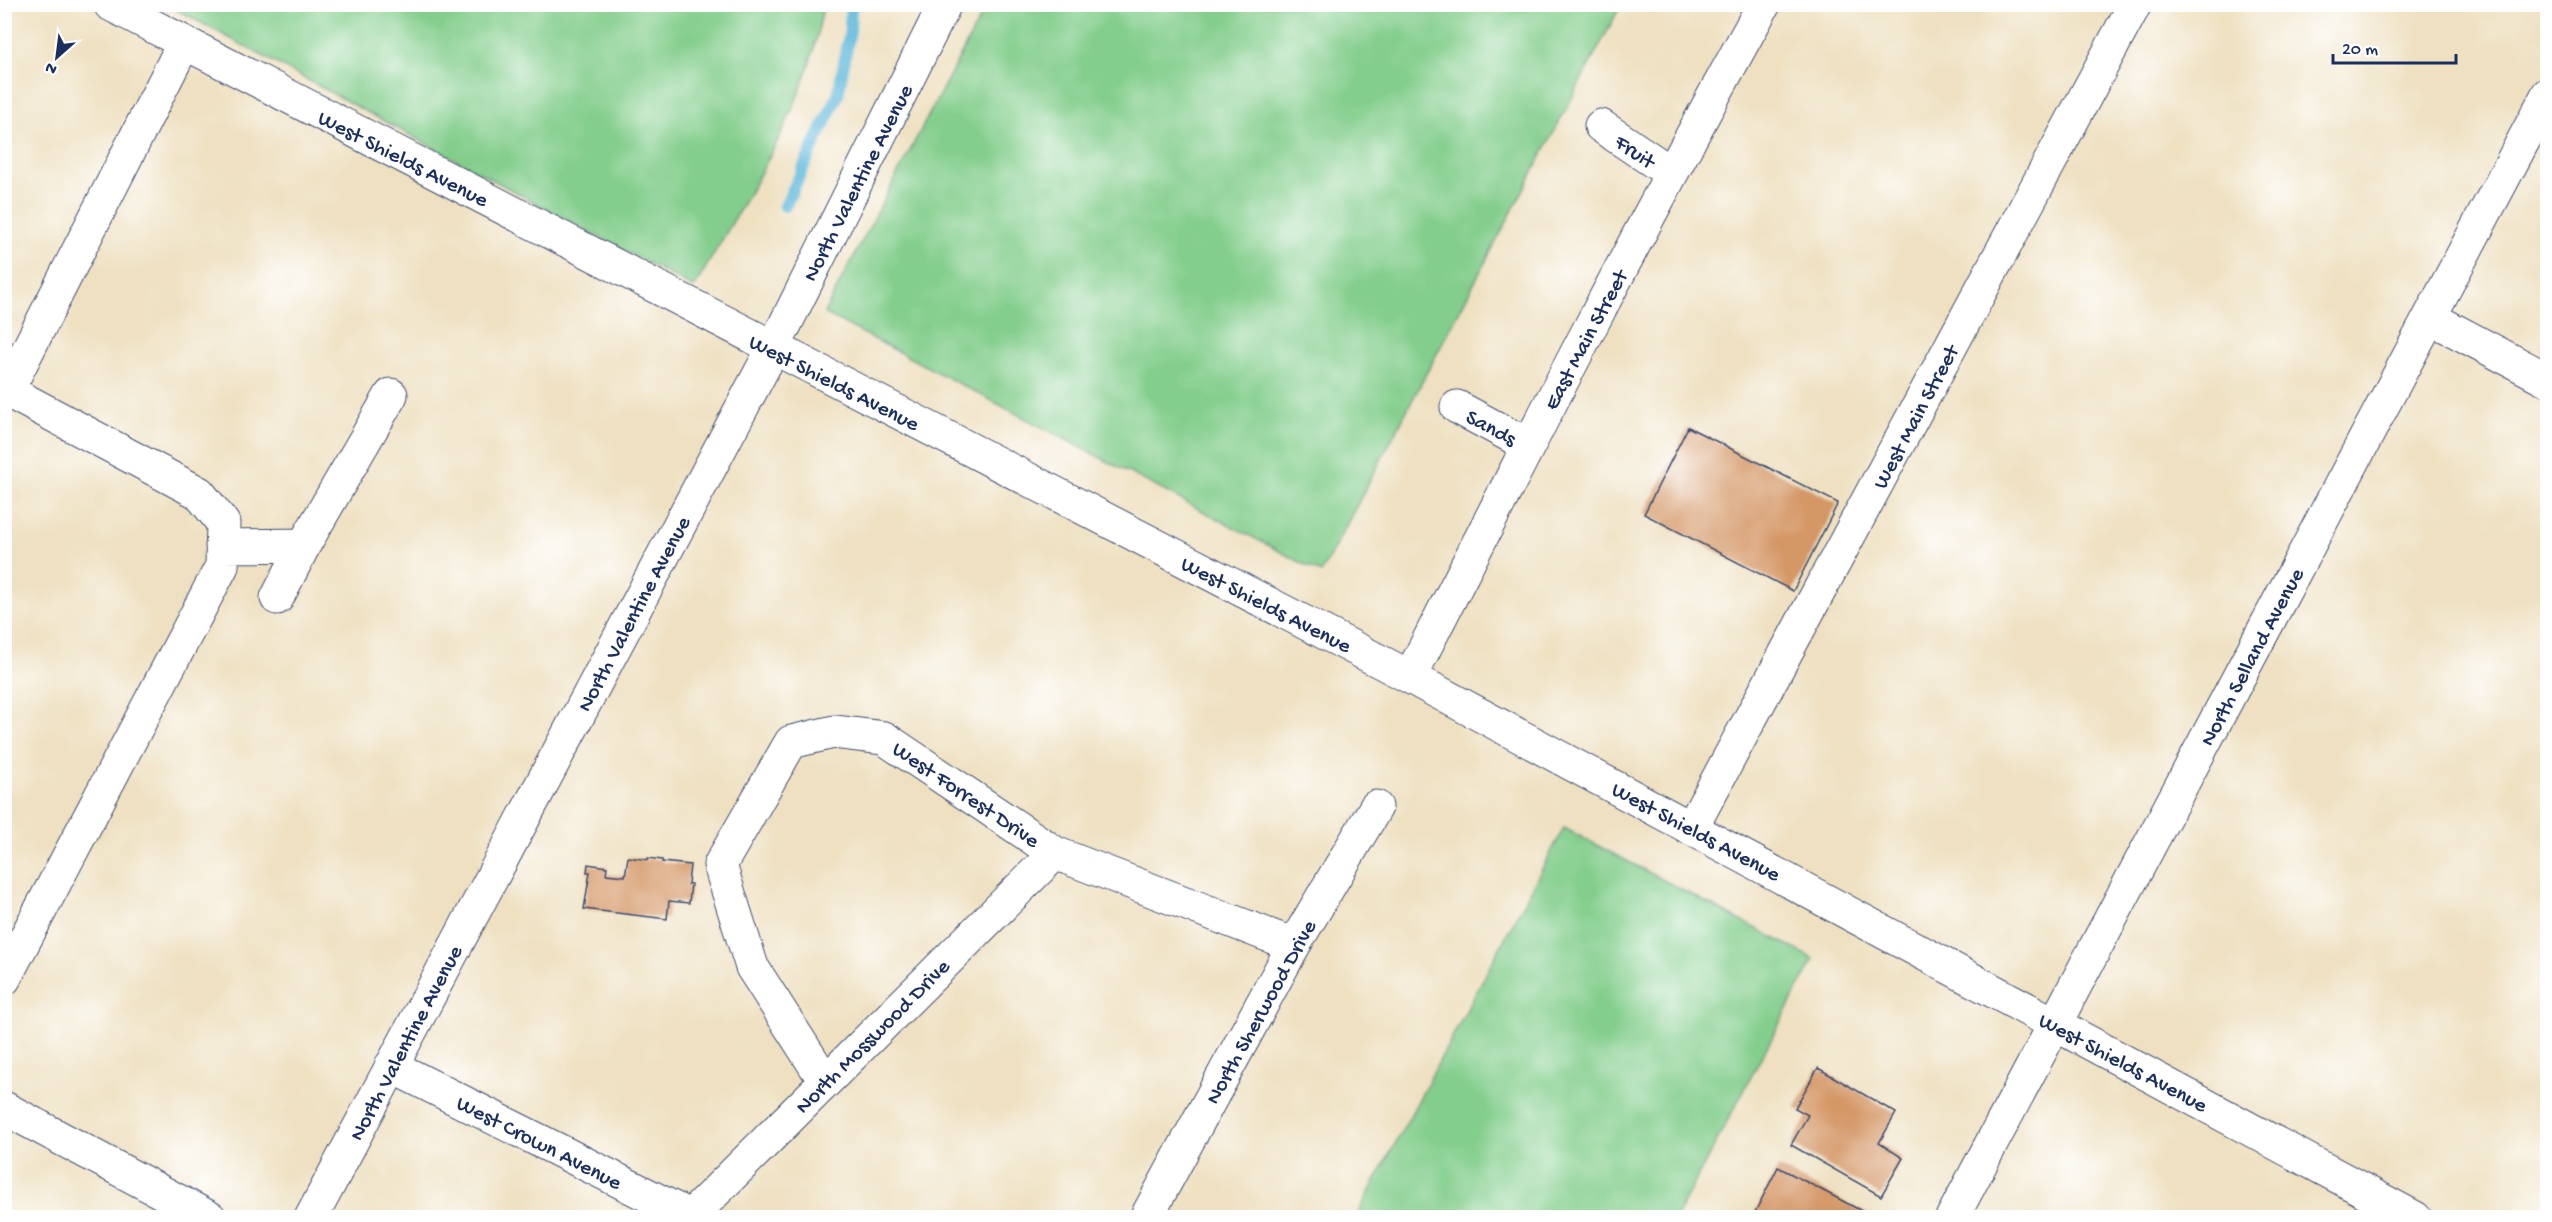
<svg xmlns="http://www.w3.org/2000/svg" width="2552" height="1222" viewBox="0 0 2552 1222" font-family="'Gochi Hand',sans-serif">
<rect width="100%" height="100%" fill="#fff"/>
<filter id="ink" filterUnits="userSpaceOnUse"><feTurbulence type="fractalNoise" baseFrequency=".0167" numOctaves="2"/><feDisplacementMap in="SourceGraphic" scale="12" xChannelSelector="R" yChannelSelector="G"/><feConvolveMatrix kernelMatrix="1 2 1 2 8 2 1 2 1" color-interpolation-filters="sRGB"/></filter>
<filter id="wash" filterUnits="userSpaceOnUse"><feTurbulence type="fractalNoise" baseFrequency=".008" numOctaves="4" result="noise"/><feDisplacementMap in="SourceGraphic" scale="24" xChannelSelector="R" yChannelSelector="G"/><feGaussianBlur stdDeviation="1.35" result="paint"/><feColorMatrix in="noise" values="0 0 0 0 0 0 0 0 0 0 0 0 0 0 0 0 0 1.4 0 .05"/><feComposite in="paint" operator="in"/></filter>
<g filter="url(#wash)">
<rect width="100%" height="100%" fill="#eee0c0"/>
<path fill="#83ce8c" stroke="#4f7e75" stroke-width="1.5" d="M168 5H823C808 109 745 198 694 288Z
M987 5H1621L1321 573 824 313Z
M1564 828 1814 959 1676 1217H1356Z"/>
<g fill="none" stroke-linecap="round" stroke-linejoin="round">
<path stroke="#5cb7da" stroke-width="12" d="M785 206 838 95 850 30 851 4"/>
</g>
<g id="blocks">
<path fill="#d49766" d="M1688 427 1838 503 1793 591 1644 514Z
M628 857 648 860V858L662 860V862L690 865 688 884H691L689 903 669 901 667 919 584 909 590 872H587L588 864 607 867 606 874 625 876Z
M1818 1068 1896 1113 1879 1143 1903 1158 1881 1196 1791 1145 1808 1115 1795 1108Z
M1778 1167 1875 1218H1752Z"/>
</g>
</g>
<g filter="url(#ink)">
<use href="#blocks" fill-opacity="0" stroke="#3b4a6d" stroke-width="1.5"/>
<g fill="none" stroke-linecap="round" stroke-linejoin="round">
<g stroke="#3b4a6d" stroke-width="35">
<path id="minor" d="M110 4 1410 677 2415 1218
M1601 126 1671 173
M2431 318 2548 380
M4 389 199 493 223 523 222 566 4 979
M7 391 184 43
M1457 407 1528 445
M222 546 304 545 391 395
M277 598 304 545
M1410 677C1525 451 1641 226 1764 4
M1692 827 2135 4
M391 1066 689 1216
M825 1081 752 967 720 865 791 742 834 732 884 738 1055 853 1294 945
M4 1108 210 1218
M311 1218 773 349 945 4
M689 1218 1055 853
M1146 1218 1294 945 1376 807
M1952 1218 2548 94"/>
</g>
<use href="#minor" stroke="#fff" stroke-width="33"/>
</g>
</g>
<g text-anchor="middle" stroke-width="4.5" stroke-linejoin="round" paint-order="stroke">
<g font-size="22" fill="#1b2f5e" stroke="#fff">
<text transform="translate(1636 150) rotate(34)" y="8">Fruit</text>
<text transform="translate(404 157) rotate(27)" y="8">West Shields Avenue</text>
<text transform="translate(856 182) rotate(-63)" y="8">North Valentine Avenue</text>
<text transform="translate(1584 339) rotate(-62)" y="8">East Main Street</text>
<text transform="translate(835 381) rotate(27)" y="8">West Shields Avenue</text>
<text transform="translate(1914 416) rotate(-62)" y="8">West Main Street</text>
<text transform="translate(1492 426) rotate(28)" y="8">Sands</text>
<text transform="translate(1267 603) rotate(27)" y="8">West Shields Avenue</text>
<text transform="translate(632 613) rotate(-62)" y="8">North Valentine Avenue</text>
<text transform="translate(2250 656) rotate(-62)" y="8">North Selland Avenue</text>
<text transform="translate(967 793) rotate(34)" y="8">West Forrest Drive</text>
<text transform="translate(1697 830) rotate(28)" y="8">West Shields Avenue</text>
<text transform="translate(1259 1011) rotate(-61)" y="8">North Sherwood Drive</text>
<text transform="translate(871 1035) rotate(-45)" y="8">North Mosswood Drive</text>
<text transform="translate(404 1042) rotate(-62)" y="8">North Valentine Avenue</text>
<text transform="translate(2124 1061) rotate(28)" y="8">West Shields Avenue</text>
<text transform="translate(540 1141) rotate(27)" y="8">West Crown Avenue</text>
</g>
</g>
<rect width="2552" height="1222" fill="none" stroke="#fff" stroke-width="24"/>
<g transform="translate(57 57) rotate(208)" stroke="#ffffff" stroke-width="4.5" paint-order="stroke">
<path d="M0-4.5L10 22L0 15L-10 22Z" fill="#1b2f5e"/>
<text y="-9" font-size="16" font-weight="bold" text-anchor="middle" fill="#1b2f5e">N</text>
</g>
<path d="M2333 54v9h123v-9" fill="none" stroke="#1b2f5e" stroke-width="3"/>
<text x="2342" y="54" font-size="18" fill="#1b2f5e" stroke="#ffffff" stroke-width="4.5" paint-order="stroke">20 m</text>
</svg>
